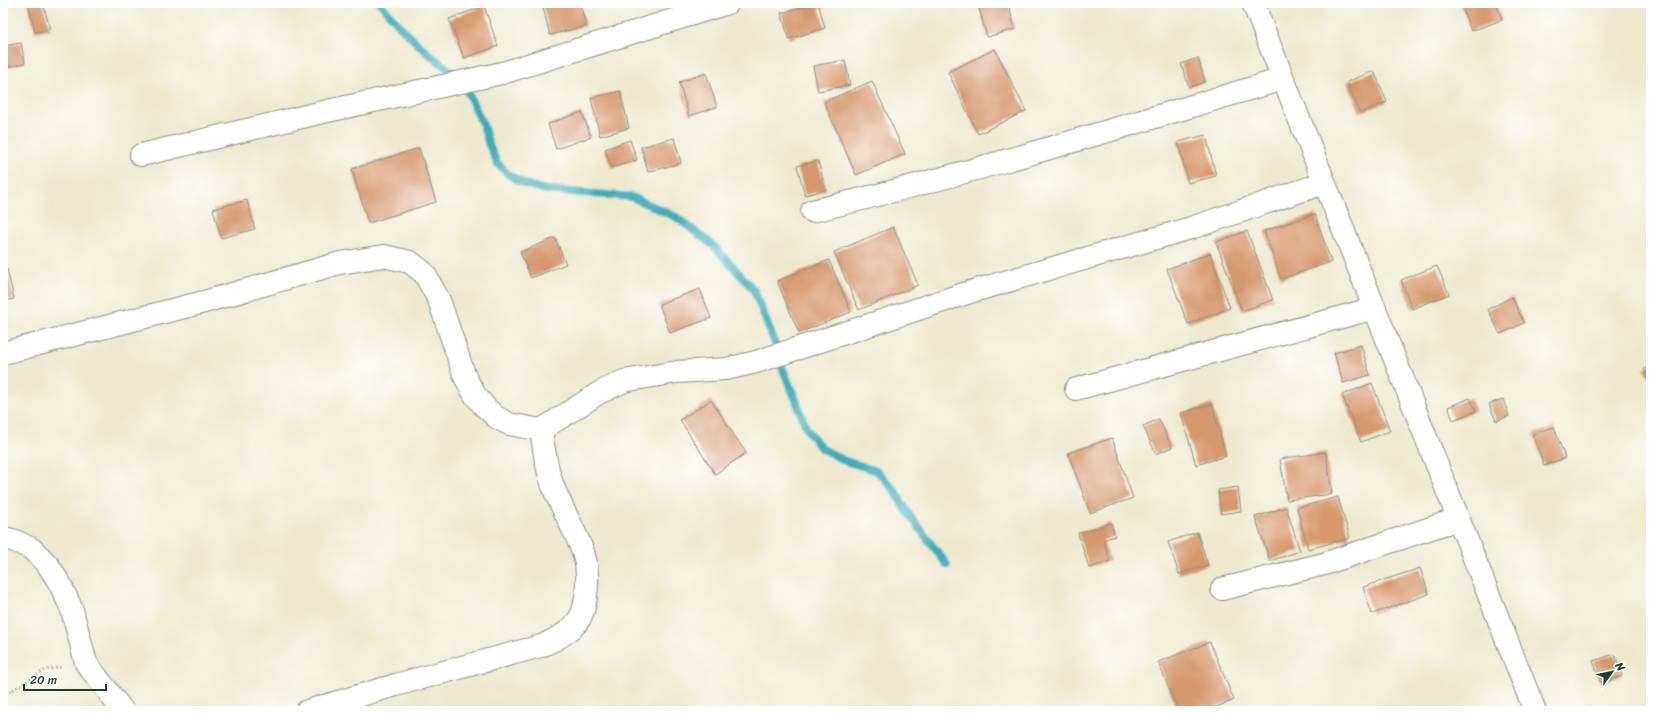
<svg xmlns="http://www.w3.org/2000/svg" width="1654" height="714" viewBox="0 0 1654 714" font-family="Sriracha,sans-serif">
<rect width="100%" height="100%" fill="#fff"/>
<filter id="ink" filterUnits="userSpaceOnUse"><feTurbulence type="fractalNoise" baseFrequency=".025" numOctaves="2"/><feDisplacementMap in="SourceGraphic" scale="8" xChannelSelector="R" yChannelSelector="G"/><feConvolveMatrix kernelMatrix="1 2 1 2 8 2 1 2 1" color-interpolation-filters="sRGB"/></filter>
<filter id="wash" filterUnits="userSpaceOnUse"><feTurbulence type="fractalNoise" baseFrequency=".012" numOctaves="4" result="noise"/><feDisplacementMap in="SourceGraphic" scale="16" xChannelSelector="R" yChannelSelector="G"/><feGaussianBlur stdDeviation="0.9" result="paint"/><feColorMatrix in="noise" values="0 0 0 0 0 0 0 0 0 0 0 0 0 0 0 0 0 1.4 0 .05"/><feComposite in="paint" operator="in"/></filter>
<g filter="url(#wash)">
<rect width="100%" height="100%" fill="#eee9ce"/>
<g fill="none" stroke-linecap="round" stroke-linejoin="round">
<path stroke="#3eadba" stroke-width="8" d="M380 3C402 30 425 54 454 73
M468 93 483 125 489 145 497 163 509 175 525 184 546 190 632 197 676 217 714 246 754 290 776 346
M782 367 796 400 806 428 821 448 845 461 877 471 895 491 906 510 947 565"/>
</g>
<g id="blocks">
<path fill="#d6976c" d="M28 3H43L50 29 35 32Z
M542 3H580L586 26 550 35Z
M818 3 825 28 789 39 781 13Z
M1008 3 1015 29 987 37 978 4Z
M1460 3H1496L1502 20 1471 31Z
M484 6 498 46 464 58 449 19Z
M21 43 25 63 4 68 3 46Z
M995 49 1026 111 978 134 948 72Z
M1198 58 1205 82 1189 87 1181 64Z
M845 60 850 85 818 91 813 66Z
M1374 71 1387 102 1360 113 1347 82Z
M706 73 717 107 689 116 679 82Z
M872 81 905 154 856 175 824 102Z
M620 91 629 128 600 136 591 98Z
M582 112 591 137 556 149 548 124Z
M1206 135 1216 176 1188 183 1178 142Z
M674 138 681 163 648 172 641 147Z
M630 140 637 160 611 168 605 149Z
M419 148 436 202 368 223 352 169Z
M818 161 826 190 805 195 797 166Z
M247 200 255 229 221 238 213 209Z
M1315 214 1331 262 1281 279 1264 231Z
M893 227 918 285 859 310 834 252Z
M1247 231 1273 300 1242 311 1216 242Z
M555 238 566 264 531 278 520 252Z
M1210 253 1230 308 1188 324 1167 269Z
M829 260 851 312 799 333 777 281Z
M1437 266 1449 294 1412 309 1401 280Z
M7 269 14 299 3 301V270Z
M700 289 711 318 670 333 659 304Z
M1512 297 1524 323 1500 334 1488 309Z
M1361 345 1370 375 1343 383 1334 353Z
M1651 365V381L1644 369Z
M1372 383 1390 431 1361 442 1342 395Z
M1470 398 1476 411 1453 420 1448 407Z
M1503 399 1509 416 1496 421 1489 404Z
M711 400 746 453 715 474 680 420Z
M1212 404 1226 456 1196 465 1181 413Z
M1159 419 1172 447 1156 454 1143 426Z
M1554 427 1565 458 1544 466 1533 434Z
M1112 438 1133 498 1090 513 1068 453Z
M1326 452 1332 494 1287 500 1280 459Z
M1238 487 1241 511 1221 514 1218 490Z
M1338 497 1350 538 1308 549 1297 508Z
M1286 507 1300 551 1270 561 1255 517Z
M1111 523 1115 536 1103 540 1110 561 1089 568 1078 533Z
M1197 532 1208 565 1179 574 1168 542Z
M1420 568 1429 594 1372 614 1363 587Z
M1210 642 1234 700 1206 711H1178L1158 662Z
M1615 654 1622 676 1601 683 1593 661Z"/>
</g>
</g>
<g filter="url(#ink)">
<use href="#blocks" fill-opacity="0" stroke="#869381" stroke-width="1"/>
<g fill="none" stroke-linecap="round" stroke-linejoin="round">
<g stroke="#869381" stroke-width="24">
<path id="street" d="M141 155 323 112 502 73 728 3
M812 211C971 174 1127 125 1283 79
M3 353 204 302 340 263 384 256 410 262 424 273 439 300 465 377 475 395 484 406 496 417 509 424 541 430 599 393 624 381 677 372 726 369 756 362 970 292 1191 228 1324 183
M1076 389 1375 308
M3 538 13 540 32 549 48 565 60 584 72 610 86 663 123 711
M1222 589 1324 564 1458 519
M307 711 399 684 541 646C555 640 572 632 580 618 588 603 589 572 584 555 576 531 562 510 553 486 546 468 544 449 541 430"/>
</g>
<g stroke="#869381" stroke-width="24">
<path id="secondary" d="M1253 3 1535 711"/>
</g>
<path stroke="#869381" stroke-width="2.5" stroke-dasharray="1 3" stroke-linecap="butt" d="M3 696 45 670 62 667"/>
<use href="#street" stroke="#fff" stroke-width="22"/>
<use href="#secondary" stroke="#fff" stroke-width="22"/>
</g>
</g>
<rect width="1654" height="714" fill="none" stroke="#fff" stroke-width="16"/>
<g transform="translate(1612 672) rotate(57)" stroke="#ffffff" stroke-width="3" paint-order="stroke">
<path d="M0-3L7 15L0 10L-7 15Z" fill="#1f3d34"/>
<text y="-6" font-size="11" font-weight="bold" text-anchor="middle" fill="#1f3d34">N</text>
</g>
<path d="M24 684v6h82v-6" fill="none" stroke="#1f3d34" stroke-width="2"/>
<text x="30" y="684" font-size="12" fill="#1f3d34" stroke="#ffffff" stroke-width="3" paint-order="stroke">20 m</text>
</svg>
